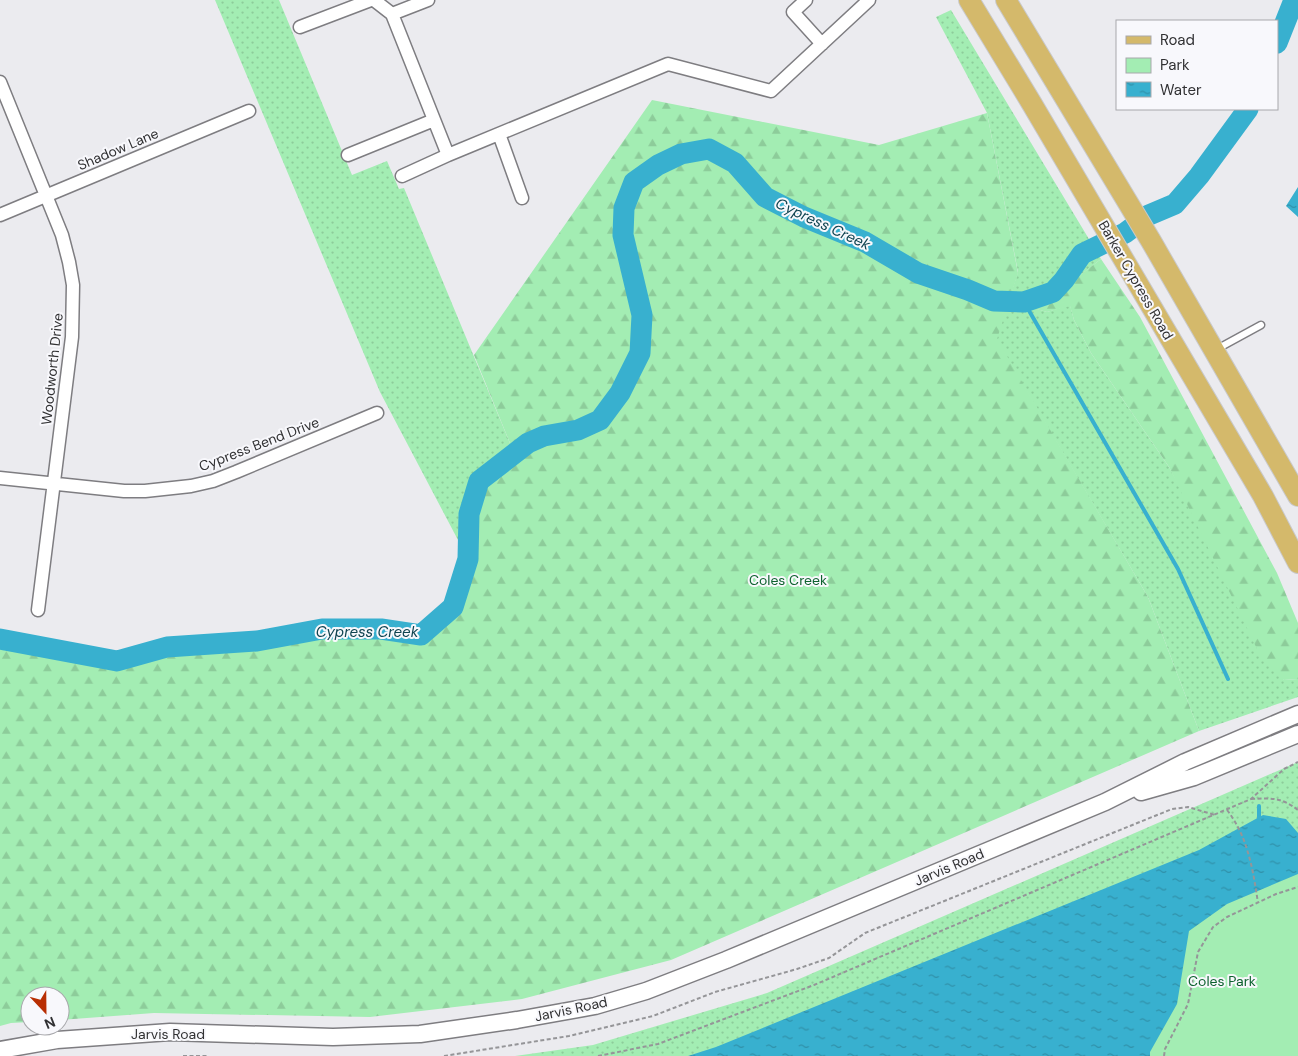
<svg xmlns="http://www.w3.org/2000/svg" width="1298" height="1056" viewBox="0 0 1298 1056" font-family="'DM Sans',sans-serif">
<defs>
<pattern id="grass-dots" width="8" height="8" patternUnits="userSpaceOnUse" patternTransform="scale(1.25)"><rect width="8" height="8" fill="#a3edb3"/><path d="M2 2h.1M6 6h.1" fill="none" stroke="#8dcc9a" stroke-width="1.8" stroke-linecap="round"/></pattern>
<pattern id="forest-firs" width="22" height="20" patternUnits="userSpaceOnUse" patternTransform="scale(1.25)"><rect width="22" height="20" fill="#a3edb3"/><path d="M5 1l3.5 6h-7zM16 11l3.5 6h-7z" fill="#8dcc9a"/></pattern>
<pattern id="water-ripples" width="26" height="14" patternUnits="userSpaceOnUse" patternTransform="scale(1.25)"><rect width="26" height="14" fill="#38b0cf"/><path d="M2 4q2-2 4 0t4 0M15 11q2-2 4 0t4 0" fill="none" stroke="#3090a9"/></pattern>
</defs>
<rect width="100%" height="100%" fill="#ebebef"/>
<path fill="url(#grass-dots)" d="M215 0H279L352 175 387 161 399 189 404 188 514 453 479 482 469 514 468 559 380 392Z
M951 10 1101 259 1037 309 1047 312 1070 305 1074 320 1091 353 1169 467 1284 680 1298 679V697L1199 731 1148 597 996 339 1018 272 987 113 936 17Z
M1298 762V870L837 1056H515L593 1045 767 993Z"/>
<path fill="url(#forest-firs)" d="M652 100 879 145 987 113 1018 273 997 339 1148 597 1199 731 671 960 522 999 370 1017 154 1013 60 1020V996H30V1022L11 1023 0 1026V639L117 661 167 647 257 641 322 629H381L421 635 453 607 468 559 469 514 479 481 514 453 474 355Z
M1101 259 1140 317 1277 573 1298 623V679L1284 680 1258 651 1169 467 1091 353 1074 320 1070 306 1047 312 1036 309Z"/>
<path fill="#a3edb3" d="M1298 870V1056H837Z"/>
<path fill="url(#water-ripples)" d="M1298 187V217L1286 206Z
M1263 815 1286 819 1298 833V874L1227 904 1189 931 1177 1004 1150 1052V1056H688L716 1047 1199 850Z"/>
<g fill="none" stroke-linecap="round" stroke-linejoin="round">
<path stroke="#38b0cf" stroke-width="4" d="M1024 302 1178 569 1228 679
M1259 806V821"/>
<path stroke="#38b0cf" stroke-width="21" d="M1277 43 1294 0
M0 639 117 661 167 647 257 641 322 629H381L421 635 453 607 468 559 469 514 479 481 528 443 544 436 578 430 600 420 620 393 640 353 642 315 623 235 624 208 634 182 658 165 681 154 709 149 735 163 765 197 804 217 865 242 918 273 968 290 994 301 1024 302 1053 292 1064 280 1082 254 1125 233 1149 215 1175 204 1199 176 1248 109"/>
<g stroke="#7e7d81" stroke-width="9">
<path id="service" d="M1217 349 1261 325"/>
</g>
<g stroke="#7e7d81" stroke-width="15">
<path id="minor" d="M374 0 392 14 448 155
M806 0 793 12 822 44
M392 14 428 0
M300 27 371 0
M0 82 62 235 69 262 73 285 72 337 38 610
M499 134 522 198
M348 155 434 120
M402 176 448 155 668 64 771 91 869 0
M0 215 249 111
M0 478 124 491H145L191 486 213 481 236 472 377 413"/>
</g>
<g stroke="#7e7d81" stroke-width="19">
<path id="tertiary" d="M1141 792 1194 777 1298 734
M0 1050 57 1040 170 1032 333 1037 420 1034 517 1020 595 1006 646 991 726 960 1105 802 1185 762 1298 714"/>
</g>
<g stroke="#c9c9ca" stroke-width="22">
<path id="primary" d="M969 0 1032 104 1263 496 1298 563
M1006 0 1151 241 1298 496"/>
</g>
<path stroke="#959598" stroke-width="2" stroke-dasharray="4 2.5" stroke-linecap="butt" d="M1251 799C1271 798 1281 797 1298 810
M1227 810C1248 837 1253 870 1258 903
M183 1056H208
M444 1056 569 1036 653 1016 715 992 797 969 829 958 865 933 1172 809 1188 807 1215 815
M598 1056 658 1044 814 985 1251 799 1284 769 1298 762
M1164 1056 1165 1049 1188 1004 1198 952 1213 927 1227 917 1276 894 1298 887"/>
<use href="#service" stroke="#fff" stroke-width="6"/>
<use href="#minor" stroke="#fff" stroke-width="12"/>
<use href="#tertiary" stroke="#fff" stroke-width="16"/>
<use href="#primary" stroke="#d4b96b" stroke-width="20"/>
</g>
<g text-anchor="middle" stroke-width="4" stroke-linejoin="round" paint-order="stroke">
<g font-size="14" fill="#313133" stroke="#f8f8fc">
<text transform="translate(118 149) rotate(-23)" y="5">Shadow Lane</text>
<text transform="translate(1136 280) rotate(60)" y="5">Barker Cypress Road</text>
<text transform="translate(52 369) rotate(-84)" y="5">Woodworth Drive</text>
<text transform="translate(259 444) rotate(-21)" y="5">Cypress Bend Drive</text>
<text transform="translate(949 867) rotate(-23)" y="5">Jarvis Road</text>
<text transform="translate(571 1009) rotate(-12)" y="5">Jarvis Road</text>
<text x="168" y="1039">Jarvis Road</text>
</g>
<g font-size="14" fill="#0d622e" stroke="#f8f8fc">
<text x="788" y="585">Coles Creek</text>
<text x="1222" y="986">Coles Park</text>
</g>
<g font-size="15" font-style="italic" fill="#104451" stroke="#f8f8fc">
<text transform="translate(823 224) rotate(25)" y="5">Cypress Creek</text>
<text x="367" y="637">Cypress Creek</text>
</g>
</g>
<rect x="1116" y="20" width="162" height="90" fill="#f8f8fc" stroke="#a8a8ac"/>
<rect x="1126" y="36" width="25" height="8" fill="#d4b96b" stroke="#a8a8ac"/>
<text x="1160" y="45" font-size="15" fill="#313133">Road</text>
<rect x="1126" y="58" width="25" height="15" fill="#a3edb3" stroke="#a8a8ac"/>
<text x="1160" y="70" font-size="15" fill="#313133">Park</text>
<rect x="1126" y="82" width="25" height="15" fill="url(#water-ripples)" stroke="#a8a8ac"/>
<text x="1160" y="95" font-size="15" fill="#313133">Water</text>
<g transform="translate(45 1011) rotate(158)"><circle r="24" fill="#f8f8fc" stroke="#a8a8ac"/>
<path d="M0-4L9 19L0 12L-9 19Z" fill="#b82e03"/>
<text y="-8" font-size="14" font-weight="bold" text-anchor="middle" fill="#313133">N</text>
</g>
</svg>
